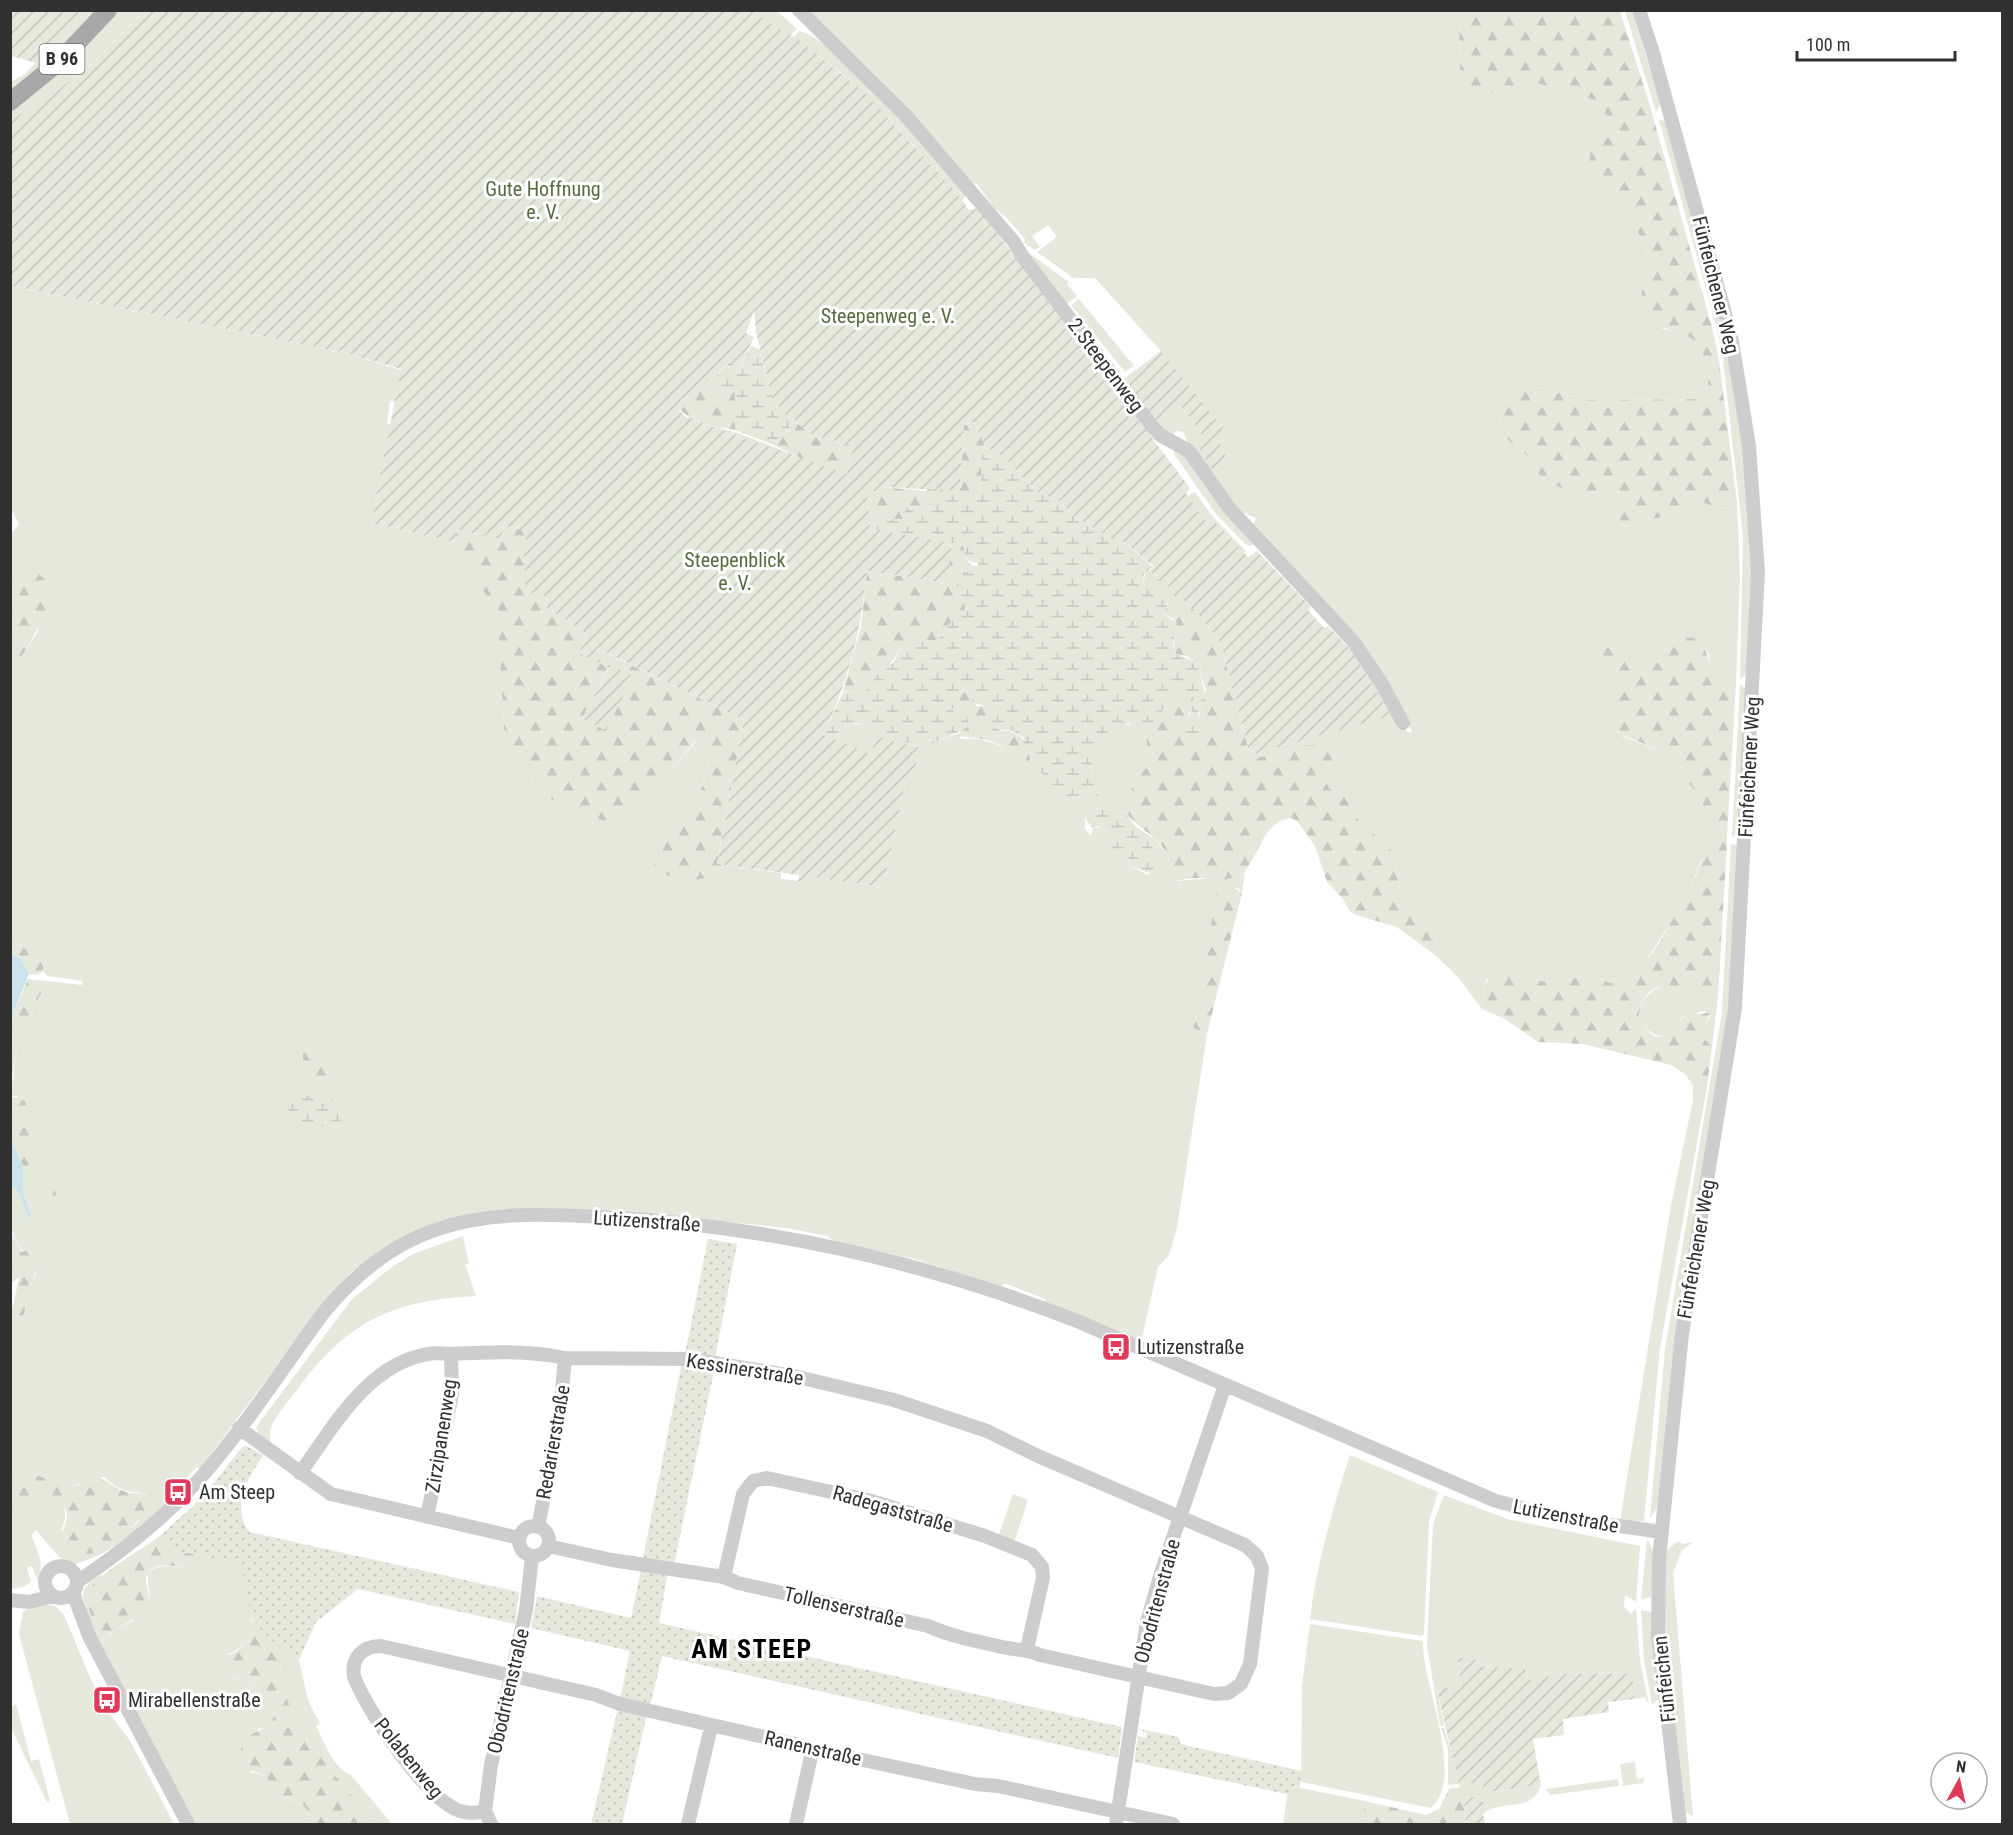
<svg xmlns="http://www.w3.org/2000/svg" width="2013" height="1835" viewBox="0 0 2013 1835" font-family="'Roboto Condensed',sans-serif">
<defs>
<pattern id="forest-firs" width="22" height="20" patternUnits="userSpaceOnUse" patternTransform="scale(1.5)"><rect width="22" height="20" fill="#e5e9dc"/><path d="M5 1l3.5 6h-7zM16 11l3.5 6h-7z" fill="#c5c8bd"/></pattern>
<pattern id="wetland-marsh" width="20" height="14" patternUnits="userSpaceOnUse" patternTransform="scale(1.5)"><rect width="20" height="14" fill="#e5e9dc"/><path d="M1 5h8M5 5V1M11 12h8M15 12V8" fill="none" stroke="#c5c8bd"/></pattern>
<pattern id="park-dots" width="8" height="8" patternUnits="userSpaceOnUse" patternTransform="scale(1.5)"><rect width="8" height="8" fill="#e5e9dc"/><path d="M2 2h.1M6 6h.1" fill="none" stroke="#c5c8bd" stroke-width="1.8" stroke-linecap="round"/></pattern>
<pattern id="garden-furrows" width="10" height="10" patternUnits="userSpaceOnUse" patternTransform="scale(1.5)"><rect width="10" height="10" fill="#e5e9dc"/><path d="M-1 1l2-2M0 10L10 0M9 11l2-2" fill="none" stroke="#c5c8bd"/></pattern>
</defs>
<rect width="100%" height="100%" fill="#fff"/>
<path fill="#e5e9dc" d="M87 11H97L54 57 11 94V82L25 74Z
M118 11H142L97 59 56 92 11 121V110Z
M752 11H777L797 29 790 36Z
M807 11H1459L1460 70 1504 96 1537 83 1595 100 1614 125 1611 134 1591 150 1597 183 1620 203 1648 249 1641 298 1663 329C1691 333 1703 339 1707 368 1709 382 1709 387 1702 399L1589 400 1525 384 1505 388 1499 403 1502 435 1535 462 1540 477C1556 486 1572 495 1591 496 1602 496 1605 494 1614 500L1616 514 1624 526 1681 512 1696 501 1725 509 1737 503 1740 576 1736 684C1716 682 1712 669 1708 653L1674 637 1659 662 1641 669 1630 654 1595 644 1598 658 1610 659 1617 675 1613 691 1622 707 1619 717 1623 737 1668 753 1678 761 1686 780 1701 796 1709 830 1714 835 1727 837V842H1721L1701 860 1692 885 1683 893 1674 918 1642 966 1620 981 1609 983 1593 974 1555 982 1539 981 1527 977 1486 979 1482 1009 1458 977 1435 955 1437 936 1430 930 1426 914 1401 895 1393 852 1358 819 1346 797 1330 789 1326 782 1334 753 1304 745 1257 758 1250 755 1390 716 1353 654 1356 652 1401 727 1410 733 1412 731 1384 682 1252 527 1256 518 1233 508 1191 449 1183 432 1177 431 1173 435 1153 423 1181 406 1208 443 1213 471 1228 461 1219 442 1227 434 1161 351 1095 278H1073L1037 252 1057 237 1048 225 1032 236 1040 247 1035 250 1024 243 1025 239 1006 217 994 208 977 184 971 183Z
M1625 11H1632L1661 104 1656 112Z
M799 31C837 38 937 160 967 194L963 200C910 144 860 78 793 38Z
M1659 120 1667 121 1726 335 1744 447 1752 572 1748 675 1740 678 1743 536 1723 359 1716 326Z
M1029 253 1069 282 1067 284 1077 296 1064 306Z
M10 286 341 352 401 370 395 402 390 401 387 424H391L371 523 455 542 453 548 491 602 498 618 504 728 510 761 525 772 551 799 661 782 697 740 710 742C713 759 698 803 688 818 681 830 665 840 654 850L722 869 723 865 781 873V879L808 882 809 877 883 887 906 780 915 771 920 747 906 743 927 737 932 743 959 733 961 739C988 737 1006 746 1025 765L1031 760 1067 800 1081 797 1098 806 1097 813 1085 818V829L1091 836 1093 828 1102 827 1128 857 1130 866 1148 875 1155 867C1148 858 1147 848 1156 840L1167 854 1175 881 1240 876 1245 871 1242 893 1238 888 1216 890 1202 990 1193 1028 1207 1034 1177 1228 1169 1255 1158 1267 1141 1342 1044 1303 1045 1299 1004 1283 1002 1287 915 1259 834 1241 827 1236 786 1228 692 1218 627 1212 513 1210 386 1247 350 1273 321 1306 200 1469 197 1467 170 1495 173 1499C145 1524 113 1554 75 1564L59 1557 36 1530 31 1535C37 1549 46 1566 37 1580L32 1566 27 1568 31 1582 23 1587 13 1589 10 1587 11 1528 13 1532 20 1529 19 1515 23 1503C43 1491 77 1499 61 1530L91 1554 139 1522 147 1493C129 1493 118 1490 104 1477L72 1486 22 1471 11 1464V1329L24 1314 30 1287 38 1268C6 1236 11 1229 11 1185L19 1193 28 1217 32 1216 23 1192V1166H29L17 1096H11L16 1052 34 1006 48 981 82 985 83 981 47 976 43 971 44 962 13 940 11 933V673L38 631 28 570 11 573V534L19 524 10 508Z
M1079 299 1134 366 1125 372 1071 305Z
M705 424C743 432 776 449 812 462 822 466 835 464 845 465L850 459 847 475C799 459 752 441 705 424Z
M1176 444 1256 542 1251 546 1245 544 1216 514 1174 454 1173 448Z
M1195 492 1213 517 1245 550V555L1209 527 1187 496Z
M1740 685 1748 689 1739 835 1732 837Z
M1134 722 1147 726V765L1132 788 1125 811 1113 814C1090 795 1083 761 1103 737L1116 736 1121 728Z
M853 723 867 726 874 740 871 754 834 740 839 731 846 730Z
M1731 844 1739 846 1730 1012 1659 1505 1650 1518 1665 1349 1722 1012Z
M1664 986 1680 987 1718 997 1712 1047 1703 1037 1704 1027 1710 1017 1704 1011 1683 1016 1668 1035C1653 1038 1646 1030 1639 1017 1641 999 1648 992 1664 986Z
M1693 1085 1707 1087 1660 1348 1644 1521H1620L1671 1205 1693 1100Z
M463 1236 469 1264H465L476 1296C397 1300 351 1319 302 1383 294 1395 270 1420 270 1434 270 1437 271 1440 271 1443L259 1434 256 1427 352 1299 392 1267 413 1254Z
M1350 1455 1438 1492 1429 1522 1424 1634 1421 1636 1310 1619C1317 1562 1333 1508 1350 1455Z
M1013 1494 1028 1500 1014 1543 998 1537Z
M1444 1495 1507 1519 1640 1546 1636 1602 1625 1595 1624 1607 1631 1614 1636 1608 1640 1661 1649 1705 1645 1697 1635 1699 1631 1673 1562 1674 1528 1680 1525 1669 1477 1666 1475 1657 1458 1659 1461 1688H1436L1444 1726 1440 1725 1427 1645 1433 1524Z
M1647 1540C1660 1554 1653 1579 1651 1597L1641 1599Z
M1678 1541 1682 1544 1693 1542 1682 1550 1673 1573 1693 1816 1683 1811C1674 1724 1659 1638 1666 1551Z
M210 1557 239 1564C251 1593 265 1640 228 1654L233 1679C254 1683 259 1681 262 1704L274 1713 272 1726 258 1729 251 1772 266 1776C269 1782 271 1790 276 1794 291 1809 309 1794 309 1824H195L92 1632 83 1608 86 1606C78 1589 89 1581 103 1574L92 1586 109 1636 115 1629 133 1621 150 1597 147 1573C167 1556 190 1579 210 1557Z
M46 1604 55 1606 64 1615 92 1682 107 1710 131 1742 174 1824H70L19 1634 23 1611Z
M1641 1610 1652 1612 1660 1698 1652 1704 1644 1660Z
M1310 1624 1423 1641C1422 1684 1466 1777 1431 1808L1301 1782 1302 1686Z
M284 1650 299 1660 308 1700 320 1724 316 1726C324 1741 334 1770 351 1775L392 1824H376C345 1787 263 1701 284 1650Z
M21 1701 16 1704 31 1761 39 1759 50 1801 47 1802 11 1728V1707Z
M1441 1728H1444L1450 1748 1477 1783 1491 1792 1541 1785C1532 1812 1507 1800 1487 1811L1481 1796 1464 1798 1459 1784 1448 1785V1749Z
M1635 1762 1637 1779 1645 1778 1643 1783 1623 1786 1620 1764Z
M1618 1779 1619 1786 1550 1795 1546 1789Z
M1291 1786 1365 1801 1361 1824H1283L1288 1789Z"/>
<path fill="url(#forest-firs)" d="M1459 11H1620L1650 106 1712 327 1719 360 1737 503 1725 509 1696 501 1681 512 1624 526 1616 514 1614 500C1605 494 1602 496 1591 496 1572 495 1556 486 1540 477L1535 462 1502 435 1499 403 1505 388 1525 384 1589 400 1702 399C1709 388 1709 382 1707 369 1701 327 1676 337 1646 320L1641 298 1648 249 1620 203 1597 183 1588 169 1591 150 1611 134 1614 125 1595 100 1537 83 1504 96 1472 88 1460 70Z
M727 388 735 393V430L705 424 690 418 678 408 680 400 701 390Z
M794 421 815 436 853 446C852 452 851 459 847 464 832 477 788 451 771 444L780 439Z
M976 422 985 447C976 465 987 487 975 504H963L957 500 955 490H960L964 425Z
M881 487 926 491 927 488 941 489 929 508 907 507 902 519 877 520 870 526 867 490 880 492Z
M504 526 528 531 524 552 547 597 545 606 587 634 579 653 609 667 582 719 632 676 593 657 596 648 744 720 717 863 723 865 719 873C695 883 677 883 655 868L654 850C665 840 681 830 688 818 698 804 713 759 709 742L696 740 661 782 605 821 564 807 551 799 525 772 509 760 504 728 498 618 491 602 453 548 457 530 501 539Z
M956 541H962L966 560 973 566 960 599 964 600 966 606 963 615 950 623 938 640 903 645C893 664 877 675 864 693L843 692 861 626 867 571 946 583 952 543Z
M28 570C76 578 24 653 11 673V573Z
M1146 571H1150L1198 613 1221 644 1250 755 1257 758 1304 745H1330L1334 753 1326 782 1330 789 1346 797 1358 819 1393 852 1401 895 1427 914 1430 930 1437 936 1435 955 1397 927 1356 915 1350 911 1343 899 1327 882 1315 846 1297 821 1291 818C1262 820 1259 860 1240 876L1214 882C1203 875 1187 879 1175 881 1170 871 1171 859 1164 849 1154 834 1137 828 1125 811L1132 788 1147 765V726L1160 718 1166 701 1183 691 1191 692C1196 702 1193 706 1188 715L1198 721 1206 690 1200 673 1201 667 1187 656 1176 654C1171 642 1178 632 1174 619L1164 614 1169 599 1159 588 1143 584Z
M1674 637 1699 638C1710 656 1711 681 1736 684L1727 837 1714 835 1709 830 1701 796 1686 781 1678 761 1668 753 1616 733 1614 723 1622 707 1613 691 1617 675 1610 659 1598 658 1592 653 1595 644 1630 654 1641 669 1659 662Z
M963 690 969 691 976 706H989L991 710V719L1001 731C1018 728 1035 747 1029 764L1025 765 1000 745 988 740 959 736 963 714 958 716 952 709 959 704V694Z
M1721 842H1727L1718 997C1690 992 1644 968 1639 1016 1660 1060 1671 1022 1688 1014L1709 1013 1703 1037 1712 1047 1707 1087 1700 1088 1693 1085 1685 1074 1671 1065 1583 1044 1538 1042 1505 1019 1482 1009C1487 972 1484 976 1520 970L1525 972 1527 977 1539 981 1555 982 1593 974 1609 983C1641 977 1658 945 1673 919 1678 911 1677 901 1683 893 1686 889 1691 887 1693 883 1701 866 1701 850 1721 842Z
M1231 886 1242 893 1207 1034 1193 1028 1202 990 1216 890Z
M10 933C15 945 28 951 40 954L44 962 43 971 38 975 29 974 21 959 11 952Z
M28 979 48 981 34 1006 16 1052 11 1084V1018Z
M303 1053H304L341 1077 316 1087 307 1084 303 1077Z
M11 1096 25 1101C31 1120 38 1147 29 1166H23L11 1139Z
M50 1177C56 1189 59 1200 54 1214L43 1217 48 1197 44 1184Z
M11 1233 22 1252 36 1247 42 1255 30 1287 24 1314 11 1329V1315L19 1278 11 1283Z
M11 1464 22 1471 72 1486 79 1485 91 1475C106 1478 115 1490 130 1493 139 1494 146 1492 154 1496L152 1509 118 1538 91 1554 72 1552C54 1528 67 1534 67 1512 57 1498 38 1494 23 1503L19 1515 20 1529 17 1533 12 1532Z
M160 1536 173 1550 210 1557C190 1579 166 1556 149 1571 140 1580 154 1595 147 1607 140 1618 128 1622 117 1628 112 1631 108 1636 103 1640L100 1639C95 1626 86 1608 88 1594 91 1576 144 1549 160 1536Z
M253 1619 261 1630 284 1650C263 1701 345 1787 376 1824H309C309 1793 289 1809 275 1793 271 1789 269 1782 266 1776L244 1768C228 1726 275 1737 274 1713L262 1704C257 1671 248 1689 226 1674L224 1660C228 1653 235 1654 240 1648 248 1640 250 1629 253 1619Z
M1460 1787 1464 1793 1466 1824H1361L1365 1801 1426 1815 1439 1809 1449 1789Z"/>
<path fill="url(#wetland-marsh)" d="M751 346 760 349C767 377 770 403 794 421L780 439 771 444 735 430V393L727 388 701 390 730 362 739 369Z
M985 447 1002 456 1037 492 1062 502 1070 514 1116 541 1119 538 1153 567 1144 574 1143 584 1159 588 1169 598 1164 614 1177 623 1173 645 1176 654 1201 664 1200 673 1206 699 1198 715 1203 730 1198 734 1196 742 1191 743 1186 739C1183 719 1199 705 1191 693L1184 691 1166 701 1160 718 1147 726 1128 723 1116 736 1103 737C1083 761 1091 795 1113 814L1125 811 1135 826 1156 840 1149 853 1157 872 1155 875 1130 866 1128 857 1113 850 1106 830 1098 826 1093 828 1085 818 1089 813H1097L1098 806 1081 797 1067 800 1033 764 1028 753 1023 752 1024 738 1013 731 995 729 991 719V709L988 706 972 703V696L969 691 963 690 960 694 959 704 952 709 958 716 963 714 967 716 969 724 967 728 931 744V740L927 738 906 743 876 737 874 740C867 730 867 723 853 723L846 730 839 731 834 740 823 735 843 692 864 693 884 666 893 663 903 645 911 640H938L950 623 965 611 964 601 955 599 954 593 960 576 970 571 973 566H978V563L966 560 962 541 952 543 873 529 870 526 877 520 902 519 906 507 929 508 933 498 941 489 955 490 957 500 963 504H975C987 487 976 465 985 447Z
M293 1093 332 1099 341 1107V1120L331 1128 299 1122 287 1108 288 1096Z"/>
<path fill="url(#park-dots)" d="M708 1239 737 1244 715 1358 685 1354Z
M682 1362 715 1366 674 1565 643 1558Z
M246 1446 264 1455C247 1477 231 1506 249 1532L519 1592 515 1624 358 1589 316 1622 299 1660C281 1648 255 1632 250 1610 247 1594 246 1580 239 1564L173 1550 160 1536 203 1497 242 1447Z
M642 1566 668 1572 659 1623 1122 1727 1118 1758 662 1656 650 1706 620 1700 630 1651 531 1628 537 1596 631 1618Z
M618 1708 647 1714 622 1824H591Z
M1139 1729 1179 1737 1180 1744 1302 1771 1300 1787 1291 1786 1287 1794 1134 1762 1138 1736 1146 1738 1147 1733Z"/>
<path fill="url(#garden-furrows)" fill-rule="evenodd" d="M10 11 11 10 87 11 36 63 11 56Z
M142 11H752L809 47 867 95 963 200 968 210 978 208 1190 488 1186 493 1209 527 1216 523 1248 557 1257 551 1311 607 1308 610 1324 628 1328 626 1351 650 1391 716 1250 755 1221 644 1198 613 1150 571 1153 566 1119 538 1116 541 1070 514 1062 502 1037 492 1002 456 985 447 975 422 964 425 960 491 881 487 880 492 867 490 870 525 873 529 952 543 947 583 867 571C860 635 850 676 823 735L871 754 875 736 920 747 915 771 906 780 883 887 810 877 808 882 798 881 799 875 717 864 744 720 597 648 594 657 633 676 606 731 582 718 609 668 579 653 587 634 545 606 547 597 526 591 524 552 527 531 504 526 501 539 457 530 455 542 371 523 401 369 341 352 11 286 10 121 56 92 97 59ZM754 311 756 332 772 397 784 413 815 436 853 446 847 474 705 424 685 416 679 410 680 400 701 390 729 362 739 369 754 337 746 333Z
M1161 351 1228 434 1219 442 1228 461 1213 471 1199 448 1207 442 1181 406 1153 423 1121 381Z
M1475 1657 1477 1666 1525 1669 1528 1680 1562 1674 1632 1673 1635 1699 1608 1702 1609 1712 1563 1719 1564 1735 1533 1739 1541 1785 1490 1792 1477 1783 1459 1784 1436 1687 1461 1688 1458 1658Z
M1481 1796 1487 1811 1483 1814 1485 1824H1466L1464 1798Z"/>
<path fill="#cce3eb" d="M11 953 21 959 29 974 11 1018Z
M11 1139 23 1166V1192L32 1216 28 1217 19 1193 11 1185Z"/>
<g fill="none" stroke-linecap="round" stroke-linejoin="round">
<path stroke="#cdcdcd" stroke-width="14" d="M799 10 908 118 1014 242 1023 257 1151 425 1160 435 1189 451 1230 509 1353 641 1382 684 1403 723
M1639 10 1653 53 1731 335 1749 446 1758 572 1735 1008 1682 1334 1659 1559 1658 1636 1680 1824
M239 1428 331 1494 519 1538
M300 1473C333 1428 367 1364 428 1354 435 1352 443 1354 450 1354 488 1352 527 1350 565 1358L690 1359 794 1376 894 1400 987 1431 1038 1456 1245 1545 1257 1556 1262 1569 1250 1664 1241 1684 1228 1693 1214 1694 1040 1655C1028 1650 1019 1650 1007 1648 980 1642 953 1637 928 1626L738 1583 724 1577 612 1560 548 1546
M427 1517 452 1394 451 1354
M519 1541a15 15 0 1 1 30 0a15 15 0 1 1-30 0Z
M538 1527 559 1421 565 1358
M45 1582a16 16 0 1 1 32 0a16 16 0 1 1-32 0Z
M724 1577 743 1494 753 1481 767 1478 868 1500 985 1536 1032 1555 1042 1567 1043 1578 1027 1649
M77 1582C120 1553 169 1514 203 1475 247 1424 284 1366 324 1312 355 1275 389 1246 435 1230 488 1211 546 1214 601 1217 766 1225 923 1261 1077 1321L1496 1501 1563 1518 1662 1532
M73 1593 89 1636 188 1824
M10 1600 29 1602 52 1596
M485 1811C473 1814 460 1813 450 1806 419 1787 368 1711 354 1677 351 1658 362 1646 381 1646L596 1695 620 1704 799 1745 812 1752H826L975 1784 998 1786 1173 1824
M491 1824 485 1811 491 1765 526 1610 532 1557
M688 1824 711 1727
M796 1824 812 1752
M1116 1824 1147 1622 1161 1573 1225 1385"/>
<path stroke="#a8a8a8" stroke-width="18" d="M10 102 59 62 108 10"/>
</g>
<defs>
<g id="bus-square" transform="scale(1.5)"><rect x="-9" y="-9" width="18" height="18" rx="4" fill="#e03a5a" stroke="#fff"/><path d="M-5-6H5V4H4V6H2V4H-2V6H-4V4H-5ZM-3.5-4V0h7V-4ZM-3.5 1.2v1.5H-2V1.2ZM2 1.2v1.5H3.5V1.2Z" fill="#fff"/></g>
</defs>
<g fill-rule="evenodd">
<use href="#bus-square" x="1116" y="1347"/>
<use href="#bus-square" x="178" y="1492"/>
<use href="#bus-square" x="107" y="1700"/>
</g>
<g text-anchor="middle" stroke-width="6" stroke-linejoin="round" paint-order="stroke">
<rect fill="#fff" stroke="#6e6e6e" stroke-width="1.5" x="39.5" y="44" width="45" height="30" rx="4.5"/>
<g font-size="18" font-weight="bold" fill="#303030">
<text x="62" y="65">B 96</text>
</g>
<g font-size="20" fill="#586b3e" stroke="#fff">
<text x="543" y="196">Gute Hoffnung<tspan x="543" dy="23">e. V.</tspan></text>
<text x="888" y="323">Steepenweg e. V.</text>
<text x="735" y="567">Steepenblick<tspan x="735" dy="23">e. V.</tspan></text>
</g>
<g font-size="20" fill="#303030" stroke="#fff">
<text transform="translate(1716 285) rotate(76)" y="7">Fünfeichener Weg</text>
<text transform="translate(1106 365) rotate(53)" y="7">2.Steepenweg</text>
<text transform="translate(1749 767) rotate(-87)" y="7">Fünfeichener Weg</text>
<text transform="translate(647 1221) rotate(4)" y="7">Lutizenstraße</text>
<text transform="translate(1696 1249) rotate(-80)" y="7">Fünfeichener Weg</text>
<text transform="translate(745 1369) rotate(9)" y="7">Kessinerstraße</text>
<text transform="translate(441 1436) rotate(-81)" y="7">Zirzipanenweg</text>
<text transform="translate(553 1442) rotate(-80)" y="7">Redarierstraße</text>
<text transform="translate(893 1509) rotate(16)" y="7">Radegaststraße</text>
<text transform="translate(1566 1516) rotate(11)" y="7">Lutizenstraße</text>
<text transform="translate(1157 1601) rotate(-75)" y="7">Obodritenstraße</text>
<text transform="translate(844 1607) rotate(13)" y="7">Tollenserstraße</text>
<text transform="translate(1664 1679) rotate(-96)" y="7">Fünfeichen</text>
<text transform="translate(508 1691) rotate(-77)" y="7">Obodritenstraße</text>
<text transform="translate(813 1748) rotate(13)" y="7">Ranenstraße</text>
<text transform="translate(409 1758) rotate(51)" y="7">Polabenweg</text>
</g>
<g font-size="20" fill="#303030" stroke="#fff" text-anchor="start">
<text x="1137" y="1354">Lutizenstraße</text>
<text x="199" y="1499">Am Steep</text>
<text x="128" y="1707">Mirabellenstraße</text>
</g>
<g font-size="26" font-weight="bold" letter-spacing="1.5" fill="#000" stroke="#fff">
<text x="752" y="1658">AM STEEP</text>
</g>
</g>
<rect width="2013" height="1835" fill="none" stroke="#303030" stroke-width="24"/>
<g transform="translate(1959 1781) rotate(8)"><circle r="28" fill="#ffffff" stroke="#acacac" stroke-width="1.5"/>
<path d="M0-4.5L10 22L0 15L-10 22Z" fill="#e03a5a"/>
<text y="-9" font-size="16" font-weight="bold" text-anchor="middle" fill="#303030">N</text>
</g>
<path d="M1797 51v9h158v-9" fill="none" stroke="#303030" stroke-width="3"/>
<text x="1806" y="51" font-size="18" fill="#303030" stroke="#ffffff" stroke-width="4.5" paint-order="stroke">100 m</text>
</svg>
